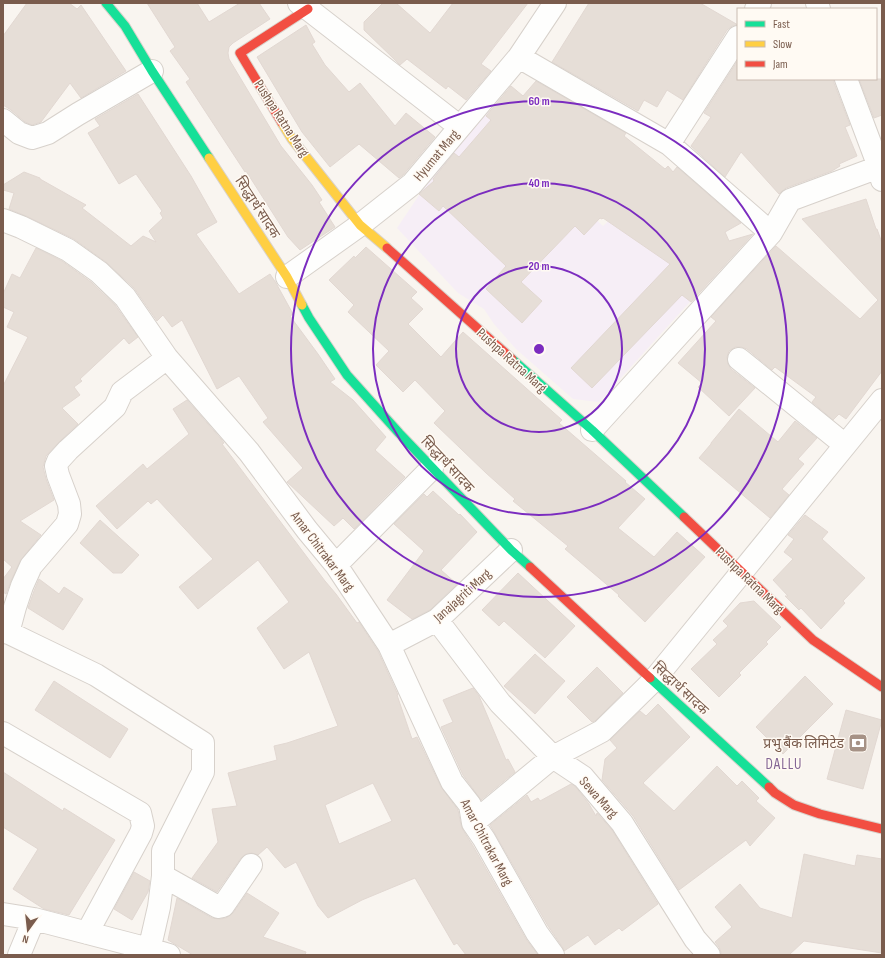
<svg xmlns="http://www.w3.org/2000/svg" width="885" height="958" viewBox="0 0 885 958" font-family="'Sofia Sans Condensed','Noto Sans Devanagari',sans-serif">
<rect width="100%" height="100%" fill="#f9f5f0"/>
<path fill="#f6eef6" d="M487 110 541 168 603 226 630 202 727 261 599 402 573 399 516 349 494 324 484 309 458 293 397 228 440 164Z"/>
<path fill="#e6ded7" stroke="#e2d8d2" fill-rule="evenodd" d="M27 3H69L77 9 81 5 126 71 81 98 70 83 41 122 32 125 25 122 11 110 3 105V36Z
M147 3H197L209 22 240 3H259L270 19 233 43 229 47 228 53 229 59 281 146 312 185 322 200 319 202 335 227 300 250 288 237 246 171 245 172 186 82 190 79 170 51 175 47Z
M383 3H396L430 33 453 3H528L481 64 491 71 466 100 448 86 446 89 407 59 400 65 395 60 364 30V22Z
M589 3H700L738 25 732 26 727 30 683 100 667 90 657 107 644 100 638 111 552 62Z
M306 25 315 42 312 44 325 65 349 92 360 83 395 126 406 113 435 137 403 175 399 178 359 144 330 167 302 132 257 57Z
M738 60V79H834V83L850 125 845 127 857 156 839 164 840 166 832 171 786 188 779 194 741 152 725 177 691 146 711 117 704 113Z
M859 79H882V115L874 118Z
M536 81 626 133 624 136 665 169 668 166 673 172 677 167 741 223 725 232 729 241 753 234 691 302 682 295 592 388 571 368 670 264 603 218 602 219 600 218 584 235 575 226 521 282 542 301 522 323 486 289 506 266 443 206 439 211 419 194 434 181 433 179 454 153 459 157 491 120 486 116 511 86 523 96Z
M138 94 191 176 217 222 196 234 239 294 270 274 276 283 293 314 290 316 318 354 335 379 330 382 353 400 386 437 375 450 405 477 354 529 343 518 334 526 287 482 303 468 263 422 268 418 239 376 217 389 182 320 172 327 163 315 157 321 134 288 106 262 74 239 26 216 9 209 14 193 3 190V185L24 172 40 178V179L86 205 82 208 131 246 143 236 156 242 149 231 163 218 160 213 162 211 136 174 119 184 88 133 100 126 95 119Z
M866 199 876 229H877L882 243V371L846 419 839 414 833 420 812 402 816 397 775 367 772 370 747 349 741 347H735L729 351 727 357 728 364 731 369 755 388 729 416 698 387 702 383 678 363 716 321 711 317 776 246 860 319 878 300 802 219Z
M366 247 417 292 411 298 423 309 408 324 441 357 463 332 562 420 559 423 626 481 625 482 645 499 618 528 654 557 677 532 705 557 645 622 618 596 619 595 565 549 568 546 513 501 515 499 486 473 434 423 445 411 415 380 403 392 376 365 389 351 348 312 354 305 329 280 354 256 355 258Z
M36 248 62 261 91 282 115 305 138 337 129 344 124 338 80 379 82 381 74 387 80 395 62 408 78 424 59 442 46 456 43 467 46 479 54 500 20 521 41 535 20 561 11 581 6 594 3 592V579L12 567 3 559V386L28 337 7 327 14 312 3 307V294L12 274 20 278Z
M187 400 221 439 224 443 222 444 325 581 336 594 357 623 359 622 378 651 398 695H397L412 739 417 737 441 787 458 810 461 825 463 830 473 846 526 939 538 955H466L457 943 454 945 415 878 362 900 328 918 318 906 296 862 285 868 267 847 258 855 252 853 246 854 241 858 217 892 192 878 218 842 212 809 237 806 228 773 277 760 274 746 287 743 338 726 309 652 284 669 257 628 289 602 258 560 198 609 179 587 213 559 157 499 151 504 148 501 117 529 96 506 143 464 147 469 189 434 173 409ZM373 783 392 821 339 844 325 805Z
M739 409 778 442 795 421 817 438 798 459 804 464 782 489 789 495 770 518 699 458 711 444V443Z
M433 491 459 515 460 514 477 532 441 570 457 584 430 610 412 619 387 600 424 551 394 524 424 494 427 497Z
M805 515 828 532 822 539 865 578 843 601 845 603 821 629 801 608 799 610 785 596H788L773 580 793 559 784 552 794 539 788 535Z
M100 520 139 555 122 573H113L80 543Z
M518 573 575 626 545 658 504 621 499 626 482 610Z
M39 579 59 594 64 587 83 599 63 630 28 608 34 591Z
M754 601 781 627 766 642 768 644 739 673 741 675 719 697 691 669 717 644 713 640 728 626 723 621 740 603Z
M535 654 565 681 535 714 504 686Z
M597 667 623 693 595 721 592 722 567 697Z
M805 676 833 704 783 754 756 727Z
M54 681 128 729 110 758 35 710Z
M473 688 479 696 506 760 508 759 515 772 481 800 463 775 441 727 453 722 443 700Z
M658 704 690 737 643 783 674 811 717 766 737 786 742 781 759 798 756 801 775 818 750 846 746 840 679 890 633 816 602 780 605 759 617 748 610 740 640 711 646 716Z
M846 710 882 720 863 789 827 779Z
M3 772 63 811 64 808 115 840 69 915 44 909 13 889 38 849 3 827Z
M571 784 575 786 589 804 596 816 597 813 612 830 658 904 622 931 619 928 595 945 588 935 564 951 563 948 548 926 490 825 527 795 531 802 538 798 540 801Z
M804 854 855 866 857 855 882 859V953L804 941 789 955H721V952L719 947 715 942 732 927 715 907 740 884 760 908 792 918Z
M134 872 150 881 148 892 132 920 114 909Z
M247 893 279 913 263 937 306 952 305 955H193L168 940 177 898 212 918 220 919 226 918 233 913Z"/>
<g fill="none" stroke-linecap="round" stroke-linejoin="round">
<g stroke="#d7d1cb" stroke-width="24">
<path id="street" d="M299 3 308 9 460 127
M817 3 819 9
M756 9 760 3
M519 57 669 144 771 233
M846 79 879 167 882 180
M3 120 19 133 32 138 48 133 78 114 152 71
M669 144 738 37
M3 220 21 227 68 250 99 272 125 297 167 358 249 452 307 530 336 565 389 645 452 782 470 805 473 823 484 839 537 933 553 955
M287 277 360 225 412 184 519 57 555 3
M739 359 845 445
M592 430 771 233 790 200 879 167
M336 565 432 468
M437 620 500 703 553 757 583 777 622 823 695 939 709 955
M3 630 96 675 203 743V772L163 851V876L218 907 223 906 251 865
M8 633 15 607 22 586 31 566 67 524 70 514 69 504 58 475 56 466 58 461 68 450 115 407 122 392 167 358
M389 645 437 620 511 550
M3 733 140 813 143 826 141 833 87 933
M473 823 553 757 602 731 653 681 882 400
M3 914 34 919 149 949 169 955
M19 955 34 919
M148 955 159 907 163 876"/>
</g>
<g stroke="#d9d2cb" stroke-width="11">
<path id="fast" d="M106 3 125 26 152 71 209 158
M302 305 309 318 347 375 399 433 511 550 530 567
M512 359 592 430 684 517
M650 678 769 787"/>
</g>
<g stroke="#d9d2cb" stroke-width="11">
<path id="slow" d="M282 123 292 139 360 225 387 248
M209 158 287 277 302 305"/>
</g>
<g stroke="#d9d2cb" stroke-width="11">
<path id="jam" d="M282 123 240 53 308 9
M387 248 512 359
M684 517 813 640 882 687
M530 567 650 678
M769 787 775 793 794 805 820 814 882 829"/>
</g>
<use href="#street" stroke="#fefefd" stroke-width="22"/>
<use href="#fast" stroke="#16e098" stroke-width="9"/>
<use href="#slow" stroke="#ffcf43" stroke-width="9"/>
<use href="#jam" stroke="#f24e42" stroke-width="9"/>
</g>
<g fill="none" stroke="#7b2cbf" stroke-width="2">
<circle cx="539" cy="349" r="83"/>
<circle cx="539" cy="349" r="166"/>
<circle cx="539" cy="349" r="248"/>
</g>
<defs>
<g id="bank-square" transform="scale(1)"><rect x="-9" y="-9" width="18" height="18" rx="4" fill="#a69286" stroke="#fffaf3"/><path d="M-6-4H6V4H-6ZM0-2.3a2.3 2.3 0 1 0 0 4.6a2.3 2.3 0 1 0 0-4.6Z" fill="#fff"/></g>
</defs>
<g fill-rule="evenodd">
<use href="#bank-square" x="858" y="743"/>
</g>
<g text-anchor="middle" stroke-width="3" stroke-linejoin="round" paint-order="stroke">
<g font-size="14" fill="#7a5c4d" stroke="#fffaf3">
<text transform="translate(282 118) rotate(57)" y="5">Pushpa Ratna Marg</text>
<text transform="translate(436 155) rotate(-50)" y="5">Hyumat Marg</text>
<text transform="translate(258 207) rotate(57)" y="5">सिद्धार्थ सादक</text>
<text transform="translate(512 360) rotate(42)" y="5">Pushpa Ratna Marg</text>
<text transform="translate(448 464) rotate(47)" y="5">सिद्धार्थ सादक</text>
<text transform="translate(323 551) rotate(53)" y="5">Amar Chitrakar Marg</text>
<text transform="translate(750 580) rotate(44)" y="5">Pushpa Ratna Marg</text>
<text transform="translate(462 595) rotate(-42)" y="5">Janajagriti Marg</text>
<text transform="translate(681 688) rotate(43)" y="5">सिद्धार्थ सादक</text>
<text transform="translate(599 797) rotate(48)" y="5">Sewa Marg</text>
<text transform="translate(487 842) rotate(62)" y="5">Amar Chitrakar Marg</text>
</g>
<g font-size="14" fill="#7a5c4d" stroke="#fffaf3" text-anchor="end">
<text x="844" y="748">प्रभु बैंक लिमिटेड</text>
</g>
<g font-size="15" letter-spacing="1" fill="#846695" stroke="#fffaf3">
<text x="784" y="769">DALLU</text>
</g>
</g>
<circle cx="539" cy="349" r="6" fill="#7b2cbf" stroke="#fffaf3" stroke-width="2"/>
<g font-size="12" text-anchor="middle" font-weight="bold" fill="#7b2cbf" stroke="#fffaf3" stroke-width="3" stroke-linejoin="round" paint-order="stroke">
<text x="539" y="105">60 m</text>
<text x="539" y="187">40 m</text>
<text x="539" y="270">20 m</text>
</g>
<rect width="885" height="958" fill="none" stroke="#7a5c4d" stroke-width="8"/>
<rect x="737" y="8" width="140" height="72" fill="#fffaf3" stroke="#cabbb1"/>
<rect x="745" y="21" width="20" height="6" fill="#16e098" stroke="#cabbb1"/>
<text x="773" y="28" font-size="12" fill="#7a5c4d">Fast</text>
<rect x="745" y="41" width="20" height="6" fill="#ffcf43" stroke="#cabbb1"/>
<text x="773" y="48" font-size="12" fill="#7a5c4d">Slow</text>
<rect x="745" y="61" width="20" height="6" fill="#f24e42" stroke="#cabbb1"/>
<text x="773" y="68" font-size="12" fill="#7a5c4d">Jam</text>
<g transform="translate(28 930) rotate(195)" stroke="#fffaf3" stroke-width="3" paint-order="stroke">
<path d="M0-3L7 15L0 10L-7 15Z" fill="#7a5c4d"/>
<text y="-6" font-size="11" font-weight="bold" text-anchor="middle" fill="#7a5c4d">N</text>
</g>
</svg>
